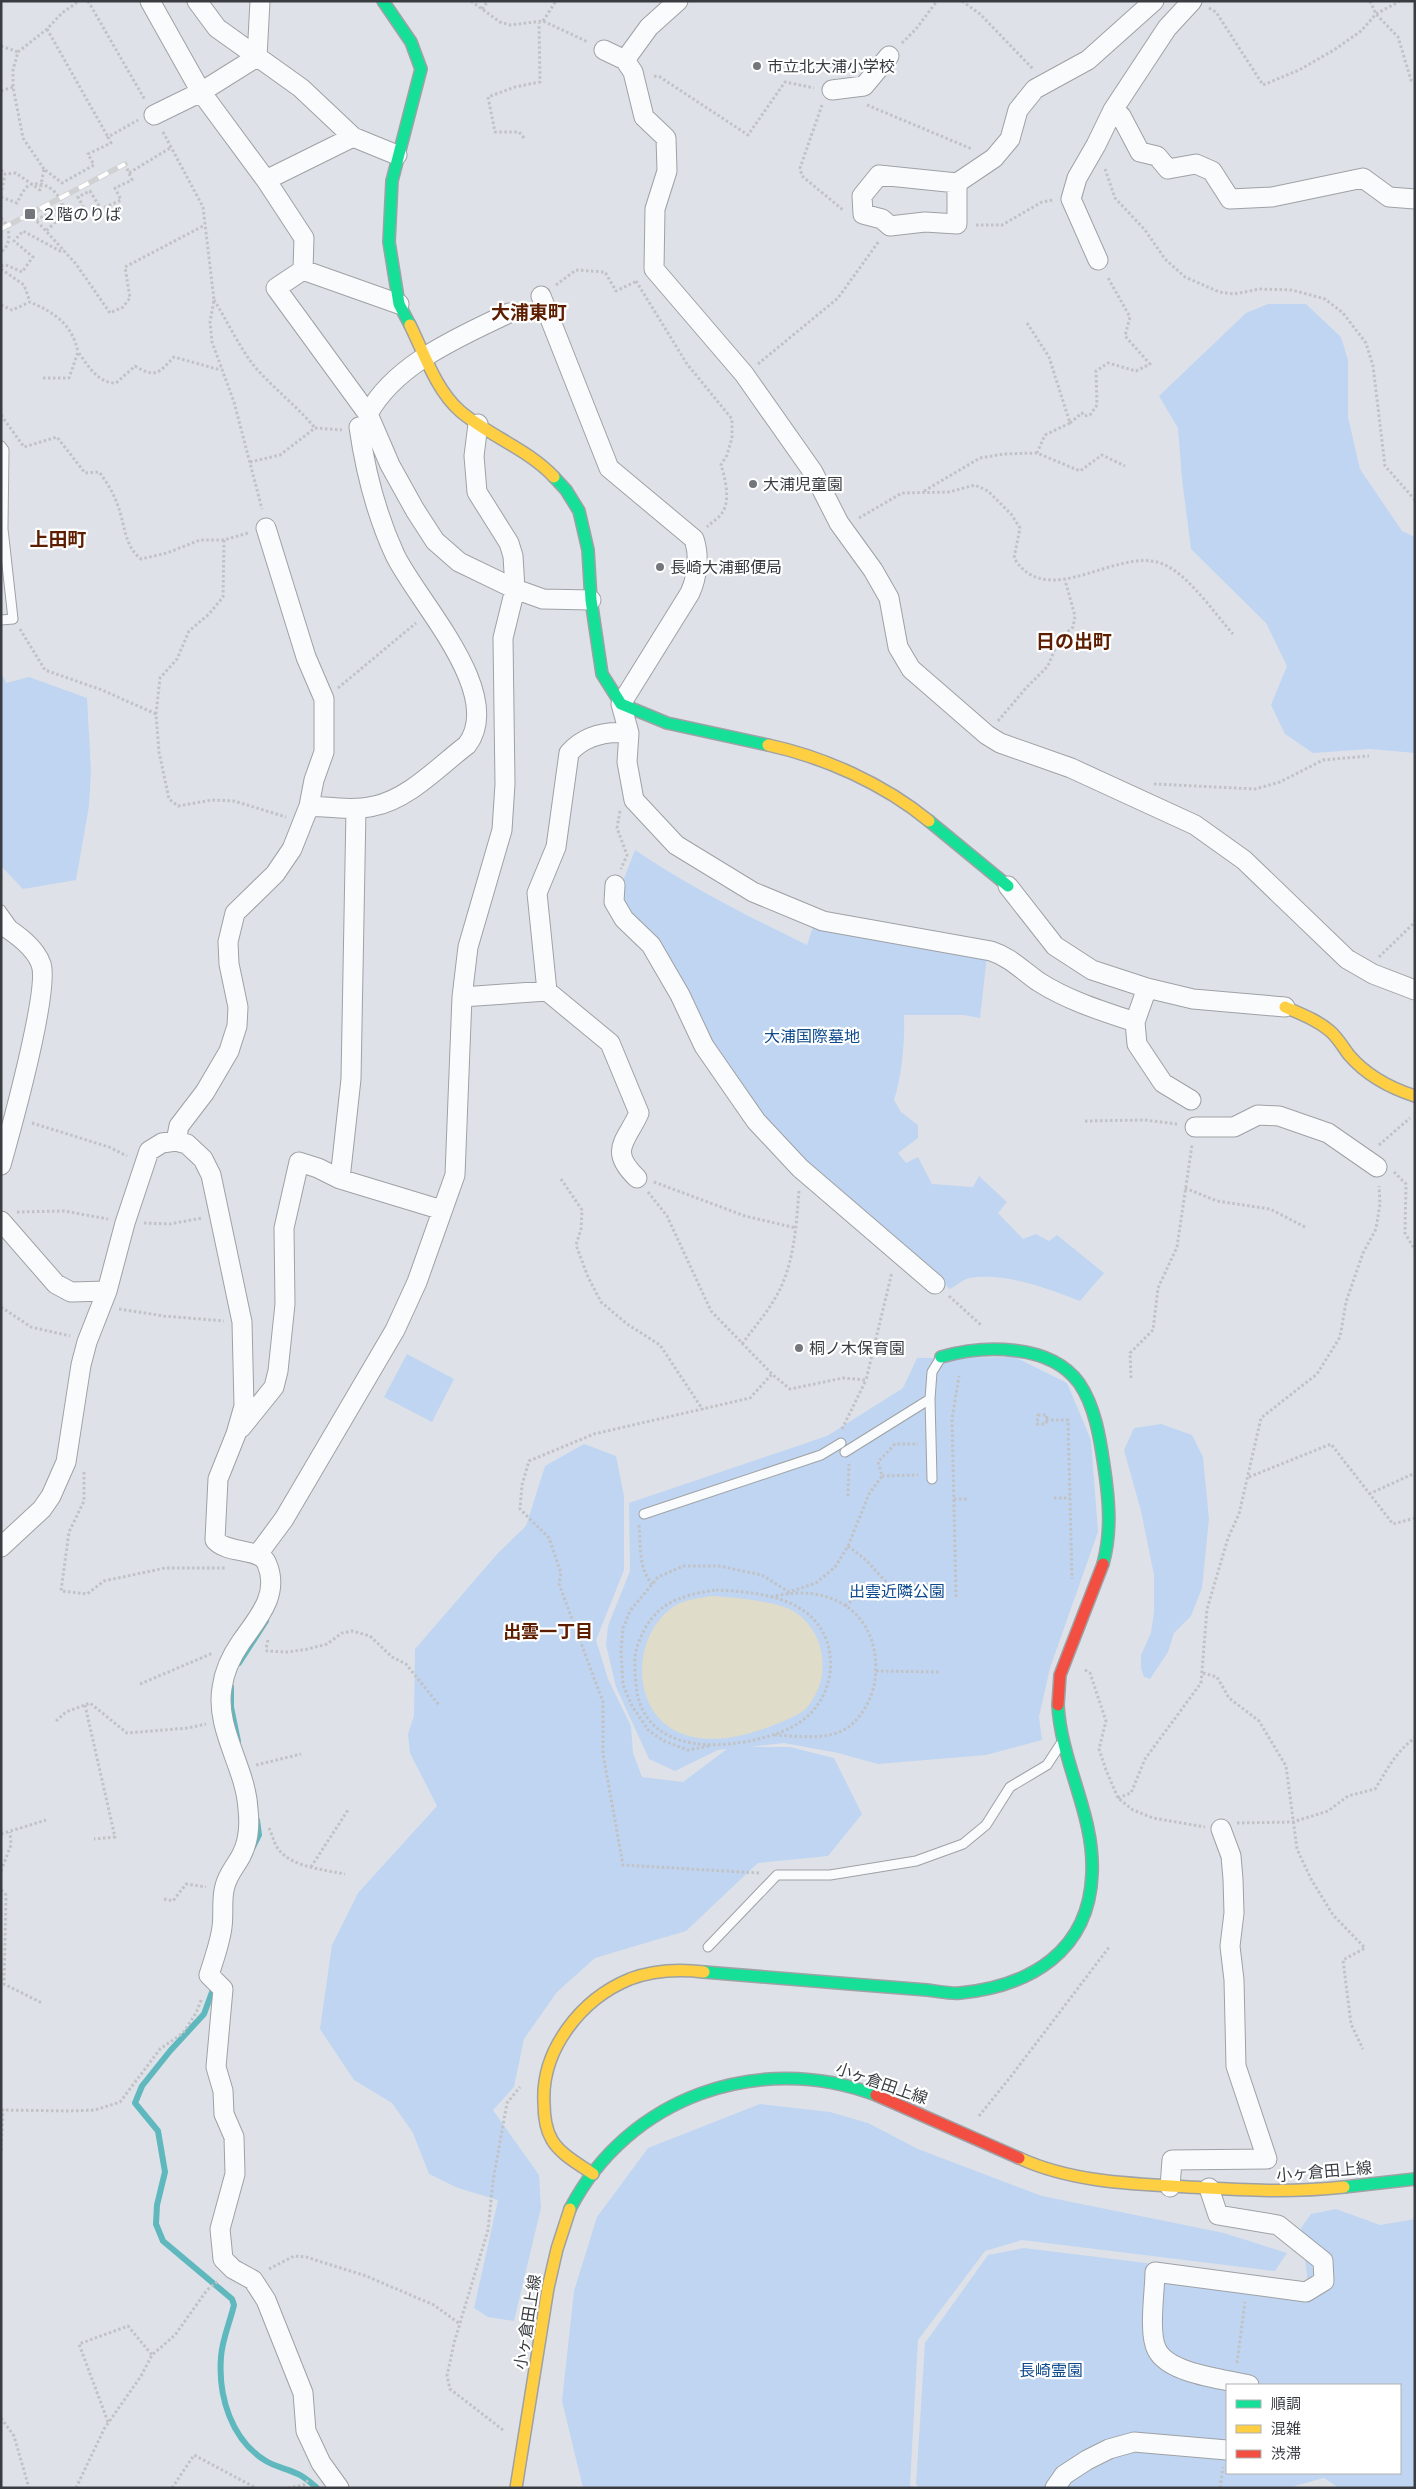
<svg xmlns="http://www.w3.org/2000/svg" width="1416" height="2489" viewBox="0 0 1416 2489" font-family="Lato,'Noto Sans JP',sans-serif">
<rect width="100%" height="100%" fill="#dee2e8"/>
<path fill="#c0d5f1" fill-rule="evenodd" d="M1268 304H1306L1341 337 1348 360V417L1360 469 1402 531 1415 537V753L1370 749 1313 753 1285 734 1271 705 1287 666 1266 623 1191 549 1182 479 1178 428 1159 396 1246 313Z
M1 672 6 683 29 677 87 698 91 770 89 806 76 880 23 889 1 866Z
M635 850C690 887 747 916 807 945L814 924 987 956 980 1018 963 1015H904C905 1039 902 1077 894 1100L901 1112 918 1125V1138L898 1153 906 1163 918 1157 932 1184 973 1187 979 1176 1007 1202 998 1213 1023 1239 1036 1234 1049 1241 1057 1235 1104 1273 1080 1301C1048 1289 1005 1272 970 1278 963 1279 956 1286 950 1289L853 1208 762 1122 624 913 623 881Z
M407 1354 454 1379 432 1422 384 1397Z
M1015 1357 1067 1383 1091 1440 1098 1532 1050 1668 1039 1717 1042 1740 986 1755 878 1764 838 1753 784 1743 750 1747H790L834 1758 862 1814 828 1856 758 1863 686 1931 595 1958 557 1992 524 2039 514 2087 493 2110 539 2175 541 2208 514 2321 488 2317 474 2308 498 2200 458 2188 429 2174 413 2133 392 2103 354 2080 320 2029 332 1945 358 1893 437 1806 410 1753 408 1734 414 1716 415 1649 498 1553 526 1526 545 1466 584 1444 616 1456 624 1496V1570L596 1640 608 1679 631 1726 633 1753 642 1777 683 1782 727 1749 718 1750 675 1771 649 1759 616 1687 606 1645 608 1626 630 1571 629 1503 827 1436 903 1388 917 1358Z
M1161 1424 1192 1435 1203 1457 1209 1519 1202 1588 1191 1616 1174 1633 1168 1652 1150 1679 1144 1677 1141 1668V1655L1151 1633 1154 1612V1575L1141 1511 1124 1450 1134 1428Z
M760 2104 830 2112 868 2123 918 2149 1042 2196 1224 2233 1287 2253 1275 2271 1022 2240 985 2251 918 2340 910 2485 912 2488H583L562 2401 574 2291 597 2217 648 2148Z
M1336 2209 1380 2225 1415 2219V2488H1339L1324 2478 1287 2488H919L916 2484 925 2343 988 2255 1024 2248 1308 2283 1301 2228 1311 2214ZM1227 2385H1400V2473H1227Z"/>
<path fill="#e0dcca" d="M711 1596C731 1597 776 1601 793 1611 826 1630 832 1678 808 1706 803 1713 793 1717 786 1720 754 1734 709 1748 676 1731 628 1707 633 1629 678 1604 688 1599 701 1598 711 1596Z"/>
<g fill="none" stroke-linecap="round" stroke-linejoin="round">
<path stroke="#5fb8bd" stroke-width="6" d="M239 1663 266 1621
M231 1687V1707L238 1741
M253 1847 259 1835 257 1820
M215 1984 204 2014 170 2051 142 2086 135 2103 158 2131 165 2172 157 2205 156 2224 163 2241 232 2299 234 2305C230 2322 222 2340 221 2357 218 2396 231 2440 266 2461 276 2467 288 2469 298 2474 305 2477 311 2483 317 2488"/>
<g stroke="#9ea1a5" stroke-width="11">
<path id="lane" d="M1 446 4 450 3 529 13 619 1 620
M1 910 11 924
M930 1399 932 1479
M845 1452 930 1399 932 1372 940 1359
M644 1514 821 1455 841 1443
M708 1947 777 1875H830L916 1861 963 1844 986 1825 1010 1787 1047 1765 1060 1745"/>
</g>
<g stroke="#9ea1a5" stroke-width="21">
<path id="street" d="M150 1 201 92 266 180 304 238 303 270 399 304
M197 1 217 28 301 88 353 137 397 155
M604 50 625 60 633 72 644 117 666 138 667 171 655 209 654 269 744 374 813 472 839 523 873 570 889 598 898 647 911 669 987 735 1000 743 1071 768 1195 825 1244 860 1347 959 1373 974 1415 990
M625 60 649 27 678 1
M832 90 864 86 889 56
M1113 110 1121 116 1140 152 1157 156 1168 169 1196 164 1212 171 1230 199 1272 197 1363 178 1389 197 1415 199
M154 115 201 92 257 57 260 1
M879 175 957 183V224L925 222 890 226 882 219 863 214 862 196Z
M266 180 353 137
M957 183 994 158 1010 139 1018 110 1035 89 1088 60 1154 1
M1098 260 1071 199 1077 178 1096 145 1113 110 1167 28 1192 1
M303 270 276 288 368 414 390 465 415 510 435 541 459 562 515 589 513 556 509 543 477 492 474 456 478 424
M541 296 609 468 694 539C700 557 697 577 690 593L621 704 629 733 627 762 634 800 676 845 753 892 823 921 991 951C1010 957 1023 971 1039 982 1069 1001 1102 1011 1135 1022
M368 414C395 364 459 337 509 313
M309 806C330 807 353 811 374 806 409 799 439 766 467 745 506 693 417 601 395 555 377 516 365 469 359 427
M615 885 614 902 624 919 651 945 680 995 704 1046 756 1121 800 1168 935 1284
M1008 886 1055 946 1092 970 1147 988 1193 999 1285 1007
M1 924C16 934 35 947 41 964 50 989 10 1133 1 1165
M1147 988 1135 1022 1137 1044 1163 1083 1191 1100
M547 991 537 893 556 847 569 753C585 735 606 731 629 733
M462 997 547 991 610 1043 639 1113C626 1142 608 1150 637 1178
M1195 1127H1234L1258 1115 1279 1116 1328 1133 1377 1167
M176 1141 179 1126 205 1092 229 1051 237 1026 238 1007 229 964 228 942 235 913 275 874 292 849 309 806 314 780 324 752V699L306 657 266 528
M340 1179 351 1079 356 809
M1 1221 56 1284 71 1292 107 1291
M241 1428 274 1387 278 1371 285 1304 284 1228 299 1162 318 1168 340 1179 442 1210
M1 1547 42 1509 51 1496 66 1462 81 1365 87 1342 107 1291 125 1223 149 1151 162 1143 176 1141 187 1144 203 1159 211 1175 242 1322 244 1406 236 1434 218 1479 215 1540C228 1555 261 1547 267 1564 280 1595 257 1619 241 1642 232 1655 224 1672 222 1688 215 1729 246 1768 248 1809 250 1826 249 1841 241 1856 235 1867 228 1874 225 1886 221 1899 224 1914 222 1927 220 1943 214 1959 209 1975L223 1989 216 2067 223 2091 224 2114 234 2137 235 2174 220 2229 223 2259 233 2269 253 2280 266 2300 303 2393 306 2431 321 2463 339 2488
M258 1554 284 1519 395 1330 417 1282 455 1175 462 997 468 947 502 830 505 784 503 638 515 589 543 599 591 600
M1170 2187 1172 2160 1267 2159 1236 2066 1234 1980 1230 1946 1234 1913 1233 1879 1231 1856 1221 1829
M1209 2188 1218 2215 1278 2225 1323 2261 1324 2281 1306 2292 1155 2272C1155 2291 1148 2333 1157 2350 1169 2374 1224 2379 1249 2385
M1055 2488 1064 2475 1087 2460 1109 2449 1134 2442 1227 2450"/>
</g>
<g stroke="#9ea1a5" stroke-width="14">
<path id="fast" d="M383 1 411 42 421 69 392 181 389 242 399 304 410 325
M554 477 566 490 579 511 588 550 591 600 602 674 621 704 667 723 768 745
M929 821 1008 886
M941 1357C983 1345 1050 1343 1079 1383 1095 1406 1100 1438 1104 1466 1109 1499 1112 1531 1103 1564
M704 1972C753 1976 802 1980 851 1984 876 1986 901 1988 927 1990 937 1991 950 1994 960 1993 1031 1986 1089 1951 1092 1874 1095 1815 1061 1763 1058 1705
M1344 2187 1415 2179
M570 2209C628 2097 759 2051 876 2095"/>
</g>
<g stroke="#9ea1a5" stroke-width="14">
<path id="slow" d="M410 325C424 353 436 390 460 411 489 436 528 449 554 477
M768 745C824 757 884 784 929 821
M1285 1007C1301 1014 1317 1020 1330 1031 1338 1038 1343 1047 1349 1055 1367 1076 1390 1088 1415 1096
M1019 2158C1071 2182 1131 2184 1188 2187 1242 2190 1289 2193 1344 2187
M593 2174C579 2164 561 2155 552 2140 546 2130 544 2116 544 2103 541 2050 581 1999 630 1979 654 1970 679 1969 704 1972
M516 2488 548 2288 557 2249 570 2209"/>
</g>
<g stroke="#9ea1a5" stroke-width="14">
<path id="jam" d="M1058 1705 1060 1675 1103 1564
M876 2095 1019 2158"/>
</g>
<path stroke="#c1c2c5" stroke-width="3" stroke-dasharray="2.5 2.5" stroke-linecap="butt" d="M88 1 145 100
M471 1 500 22 510 25 543 21 588 42
M962 1 980 14 1034 70
M1370 1 1376 14 1398 37 1411 80 1415 81
M1209 8 1216 12 1263 85 1299 70 1334 50 1361 31 1376 14 1400 1
M482 9 488 1
M543 21 556 1
M47 29 108 137
M902 43 916 29 937 1
M1 46 18 52
M654 76 660 77 748 135 785 82 814 88
M1 91 13 87
M822 105 800 168 802 176 843 210
M867 105 972 149
M163 132 203 207 214 300 210 322 212 342 234 402 262 509
M524 138 519 132H495L488 97 515 87 540 82 539 23
M125 164 129 173 170 148
M44 169 23 138 13 87V70L18 52 47 29 62 13 79 1
M1105 169 1115 198 1145 230 1165 259 1185 277 1219 292 1234 294 1260 289 1292 290 1325 299 1343 313 1366 343 1373 366 1385 466 1415 500
M1 170 5 174
M1 195 5 174 16 173 40 190 44 169 62 183 94 165 88 154 111 143 108 137 138 120
M1 197 17 203C20 197 23 190 28 186 44 177 66 196 61 213 59 220 51 226 46 231L76 264 110 313 123 307 130 298 125 267 205 225
M30 214 46 231
M1 218C10 227 13 243 1 252
M36 220 65 204 73 221 87 214 78 197 90 191 101 209 121 200 115 188 132 180 129 173
M976 225H1002L1042 202 1053 200
M1 266 6 265 22 272 33 257 14 241 23 231 60 251 64 250
M1 269 24 285 30 302
M636 281 687 364 732 419V438L727 455 721 465C725 478 731 500 722 513 719 518 712 522 707 527
M556 285 576 270 605 272 616 291 637 281
M214 300C228 322 239 347 255 367 274 389 297 406 315 428
M1 305 12 310 30 302C55 313 72 324 78 352
M1027 323 1049 357 1070 423 1045 435 1037 453
M758 364 838 298 879 241
M43 378H69L78 352C88 365 97 383 116 383L135 366C155 378 158 374 174 357L217 369 221 367
M1 415 24 447 57 437 85 473 99 472C107 482 114 494 118 506 125 524 124 546 141 559L167 553 200 540H224L248 533
M1070 423 1082 413 1084 416 1090 415 1097 405 1096 371 1108 363 1136 371 1150 364 1125 336 1130 317 1107 276
M250 462 280 455 315 428 342 430
M924 491 980 458 1004 454 1037 453 1080 471 1102 455 1125 466
M859 518 902 493 949 492 975 485 988 491 1011 514 1020 528 1014 558C1048 613 1118 545 1163 564 1189 575 1215 614 1233 634
M224 540 223 597 209 614 189 631 177 659 160 678 156 714 159 752 169 799 178 806 212 800 234 801 286 817
M20 629 45 670 102 690 156 714
M338 688 416 623
M998 721 1026 688 1048 666 1059 639 1073 627 1075 616 1065 580
M1154 784 1255 789 1280 782 1323 760 1369 756
M620 811 617 828 627 855 621 869
M1379 957 1413 924 1415 920
M1085 1121 1145 1120 1177 1124
M32 1123 109 1147 127 1156
M1379 1145 1410 1118
M1394 1172 1406 1184 1405 1233 1415 1250
M561 1179 582 1210 581 1229 576 1245 588 1277 601 1302 627 1324 660 1345 703 1410
M654 1182 745 1216 796 1228
M1185 1188 1217 1201 1270 1209 1307 1228
M648 1192 667 1216 711 1311 772 1374 790 1389 843 1378 866 1380 892 1272
M17 1212 64 1211 108 1219
M144 1223 170 1224 202 1218
M949 1296 981 1325
M1 1307 31 1327 70 1336
M119 1309 164 1316 224 1321
M742 1344C753 1329 765 1315 774 1300 794 1268 796 1228 799 1191
M1131 1378 1130 1353 1153 1330 1158 1288 1177 1247 1192 1145
M1038 1415H1047L1046 1424H1037Z
M1046 1420H1068L1072 1579
M842 1429 866 1380
M84 1472V1501L69 1532 61 1591 87 1594 104 1581 165 1568H226
M882 1476 918 1475
M1249 1477 1331 1444 1393 1524 1415 1518
M1369 1494 1415 1473
M848 1496 849 1464
M1054 1498H1070
M954 1499H968
M639 1525C641 1546 638 1567 652 1584
M848 1546 866 1560 889 1585
M716 1590C756 1592 809 1596 826 1639 837 1667 828 1701 803 1720 790 1730 774 1735 758 1739 710 1751 642 1749 636 1685 635 1672 633 1657 638 1644 653 1604 676 1596 716 1590Z
M771 1597C831 1581 883 1614 875 1681 872 1698 862 1718 847 1728 827 1741 797 1736 775 1735
M956 1597 952 1419 959 1376
M845 1606C874 1582 882 1585 917 1585
M268 1640 266 1649 267 1651 288 1652 308 1649 327 1644 342 1633 352 1631 370 1636 392 1657 406 1664 439 1705
M1085 1670 1090 1673 1106 1721 1099 1749 1106 1770 1118 1798 1133 1810 1153 1818 1205 1827
M876 1671 941 1672
M1203 1673 1217 1677 1229 1698 1259 1721 1286 1766 1297 1849 1311 1879 1333 1915 1365 1948 1343 1960 1351 2024 1363 2049
M140 1684 213 1653
M85 1705 115 1837 94 1839
M56 1721 66 1712 90 1703 127 1733 188 1728 206 1724
M709 1746 688 1750 664 1741 649 1731 632 1706 623 1685 621 1650 623 1628 630 1611 658 1577 683 1566H719L762 1575 789 1592 816 1583 835 1567 848 1546 869 1494 882 1476 878 1462 895 1444H918
M256 1765 301 1754
M1118 1798 1131 1793 1145 1759 1201 1683 1207 1609 1228 1538 1239 1514 1261 1418 1317 1374 1340 1337 1346 1302 1363 1253 1376 1229 1380 1204 1379 1186
M1237 1823 1293 1822 1328 1811 1348 1796 1375 1789C1387 1770 1396 1751 1415 1738
M269 1828C272 1834 274 1844 279 1850 292 1867 325 1870 345 1874
M1 1834 46 1820
M311 1867 348 1810
M1 1871 11 1845 10 1832
M759 1873 623 1865 603 1754V1702L559 1584 561 1573 549 1538 520 1509 522 1485 529 1461 594 1434 750 1398 772 1374
M1 1890 6 1895 4 1984 42 2003
M164 1899 173 1901 186 1884 206 1887
M1 2110 70 2111 95 2110 120 2102 160 2049 183 2033 196 2013 202 1998
M979 2116 1012 2075 1110 1946
M1 2151 3 2109
M269 2269 294 2256 306 2257 366 2276 434 2305 460 2324
M1237 2363 1245 2302
M1 2418 14 2436 29 2488
M108 2422 79 2344 128 2326 152 2355
M503 2430 450 2389 447 2376 454 2343 488 2230 493 2181 507 2103 520 2087
M76 2488 104 2429 141 2376 152 2355 175 2335 207 2290 218 2281
M172 2488 194 2455 256 2488
M288 2488 304 2485 309 2479
M1220 2488 1223 2467"/>
<use href="#lane" stroke="#fafbfc" stroke-width="9"/>
<use href="#street" stroke="#fafbfc" stroke-width="19"/>
<use href="#fast" stroke="#16e098" stroke-width="11"/>
<use href="#slow" stroke="#ffcf43" stroke-width="11"/>
<use href="#jam" stroke="#f24e42" stroke-width="11"/>
<g stroke="#d0d1d3" stroke-width="5.5">
<path id="rail" d="M1 229 125 164"/>
</g>
<use href="#rail" stroke="#fff" stroke-width="4" stroke-dasharray="11" stroke-linecap="butt"/>
</g>
<g fill="#73767b" stroke="#fff" stroke-width="2">
<circle cx="757" cy="66" r="5"/>
<rect x="24" y="208" width="12" height="12" rx="2.5"/>
<circle cx="753" cy="484" r="5"/>
<circle cx="660" cy="567" r="5"/>
<circle cx="799" cy="1348" r="5"/>
</g>
<g text-anchor="middle" stroke-width="4.5" stroke-linejoin="round" paint-order="stroke">
<g font-size="16" fill="#393c41" stroke="#fff" text-anchor="start">
<text x="767" y="72">市立北大浦小学校</text>
<text x="41" y="220">２階のりば</text>
<text x="763" y="490">大浦児童園</text>
<text x="670" y="573">長崎大浦郵便局</text>
<text x="809" y="1354">桐ノ木保育園</text>
</g>
<g font-size="16" fill="#0d4a8e" stroke="#fff">
<text x="812" y="1042">大浦国際墓地</text>
<text x="897" y="1597">出雲近隣公園</text>
<text x="1051" y="2376">長崎霊園</text>
</g>
<g font-size="16" fill="#393c41" stroke="#fff">
<text transform="translate(882 2083) rotate(19)" y="6">小ヶ倉田上線</text>
<text transform="translate(1324 2171) rotate(-5)" y="6">小ヶ倉田上線</text>
<text transform="translate(527 2322) rotate(-81)" y="6">小ヶ倉田上線</text>
</g>
<g font-size="18" font-weight="bold" fill="#5d1e00" stroke="#fff">
<text x="548" y="1638">出雲一丁目</text>
</g>
<g font-size="19" font-weight="bold" fill="#5d1e00" stroke="#fff">
<text x="529" y="319">大浦東町</text>
<text x="58" y="546">上田町</text>
<text x="1074" y="648">日の出町</text>
</g>
</g>
<rect width="1416" height="2489" fill="none" stroke="#393c41" stroke-width="5"/>
<rect x="1226" y="2384" width="175" height="90" fill="#ffffff" stroke="#b0b1b3"/>
<rect x="1236" y="2400" width="25" height="8" fill="#16e098" stroke="#b0b1b3"/>
<text x="1271" y="2409" font-size="15" fill="#393c41">順調</text>
<rect x="1236" y="2425" width="25" height="8" fill="#ffcf43" stroke="#b0b1b3"/>
<text x="1271" y="2434" font-size="15" fill="#393c41">混雑</text>
<rect x="1236" y="2450" width="25" height="8" fill="#f24e42" stroke="#b0b1b3"/>
<text x="1271" y="2459" font-size="15" fill="#393c41">渋滞</text>
</svg>
